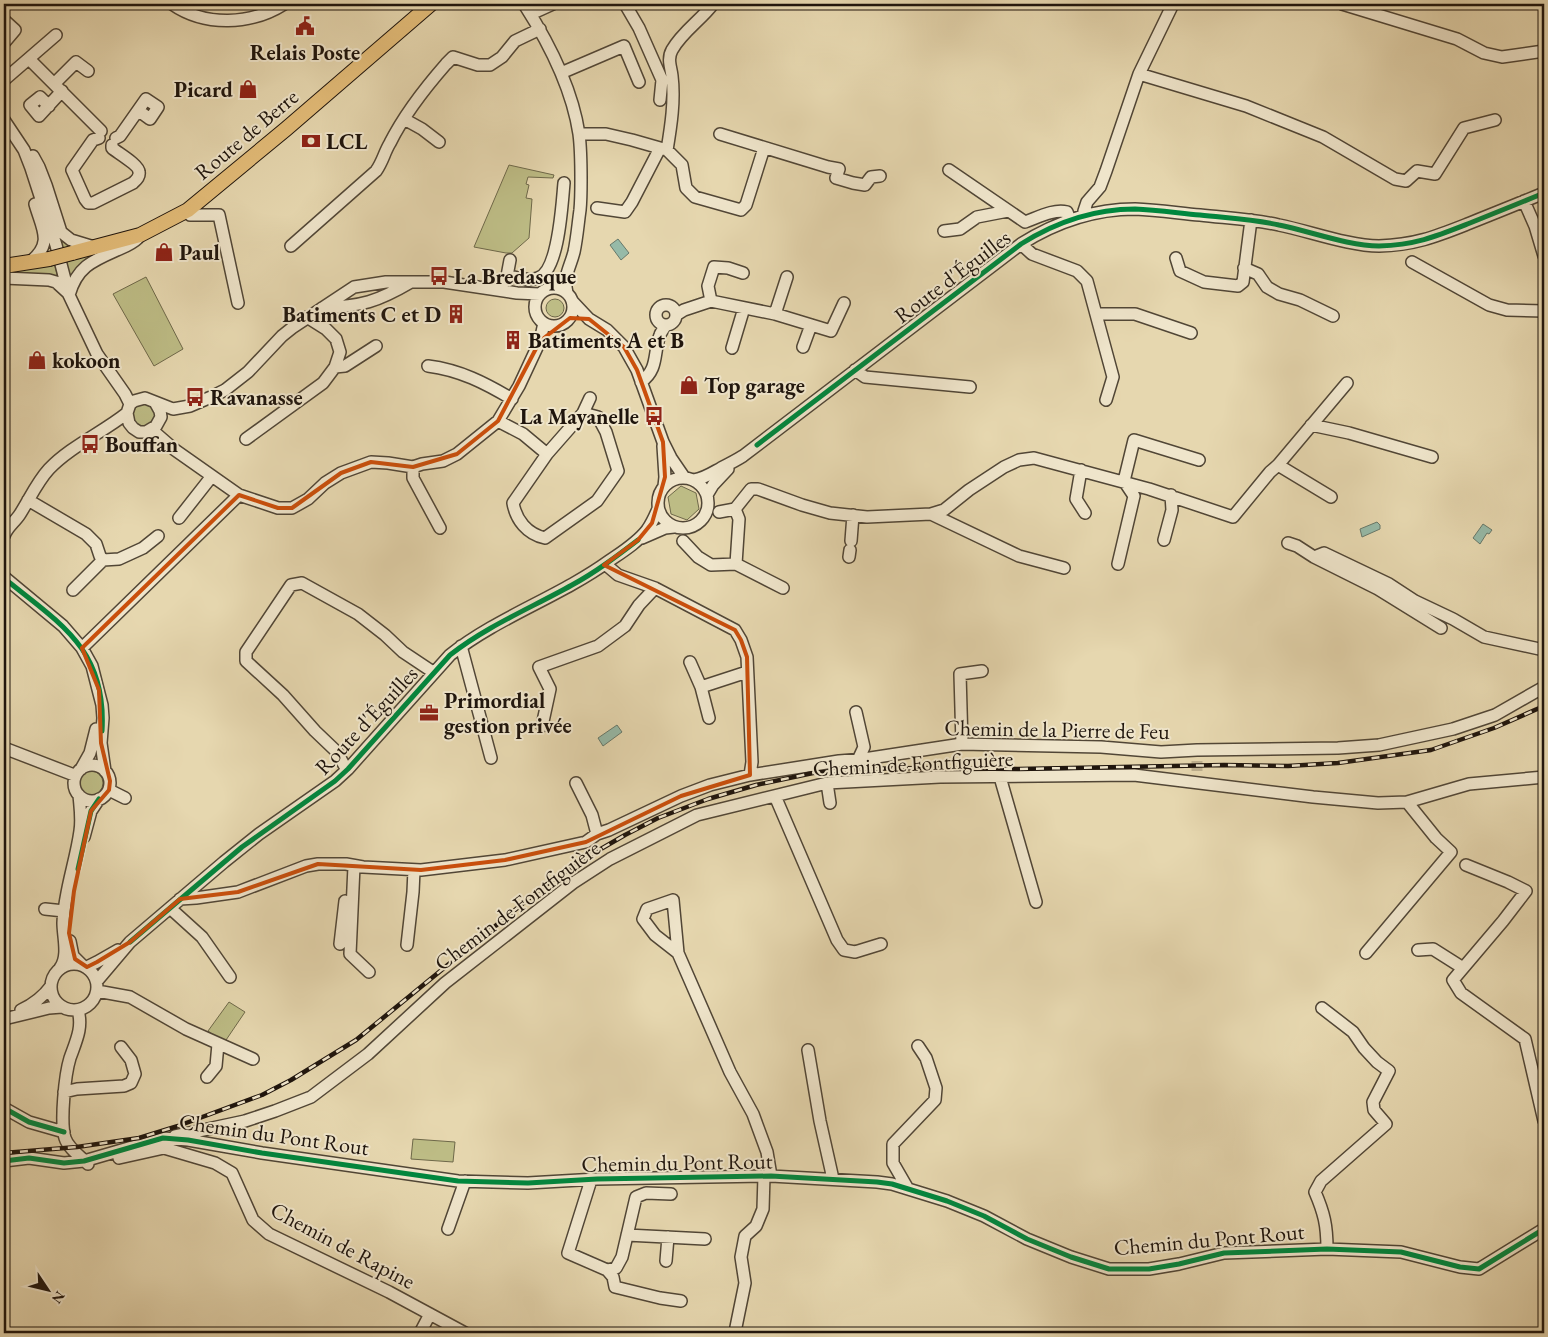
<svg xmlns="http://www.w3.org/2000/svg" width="1548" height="1337" viewBox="0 0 1548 1337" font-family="'EB Garamond',serif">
<rect width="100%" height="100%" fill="#e6d7af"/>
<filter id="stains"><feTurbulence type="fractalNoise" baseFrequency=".004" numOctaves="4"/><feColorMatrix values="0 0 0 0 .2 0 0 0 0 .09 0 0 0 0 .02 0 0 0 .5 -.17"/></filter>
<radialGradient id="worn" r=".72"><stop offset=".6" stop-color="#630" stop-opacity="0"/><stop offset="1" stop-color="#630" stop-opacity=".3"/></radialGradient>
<path fill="#bdbc85" stroke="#6e6849" d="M509 165 554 175 553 178 528 177 526 184 529 185 526 198 532 199 529 238 512 253H506L474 247Z
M58 233 70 242 66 249H112L71 279Z
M54 262 58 278 4 275V271Z
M146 277 183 349 154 366 113 294Z
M546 308a9 9 0 1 1 18 0a9 9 0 1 1-18 0Z
M133 415a11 11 0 1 1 22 0a11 11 0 1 1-22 0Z
M681 486 696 493 699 509 687 520 671 514 668 497Z
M79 783a12 12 0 1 1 24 0a12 12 0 1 1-24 0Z
M229 1002 245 1012 224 1043 208 1031Z
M413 1139 455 1142 453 1162 411 1159Z"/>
<path fill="#96baa8" stroke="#66786a" d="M618 239 629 253 621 260 610 245Z
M1377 522 1380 525V529L1362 537 1360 529Z
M1483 524 1492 530 1489 534 1487 533 1480 544 1473 538Z
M617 725 622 732 603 746 598 738Z"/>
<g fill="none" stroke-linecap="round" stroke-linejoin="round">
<path stroke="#beb08f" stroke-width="11" stroke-dasharray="11 5.5" stroke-linecap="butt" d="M1197 761V771"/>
<g stroke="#514636" stroke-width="14">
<path id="minor" d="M172 4C205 27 251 25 284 4
M524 4C549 43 572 87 579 134 581 149 581 164 581 180 581 190 581 200 580 210 578 224 577 238 574 252 570 268 563 276 567 293
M625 4 639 28 662 80 660 100
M1342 4 1457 39 1484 53 1502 57 1544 51
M531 14 553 4
M4 20 15 30 4 43
M29 59 101 131
M561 73 624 46 639 82
M1139 74 1246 106 1323 137 1395 179 1406 181 1417 171 1435 174 1464 128 1495 120
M4 80 56 35
M54 84 76 62 88 71
M49 106 40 97 30 105 39 116 62 91
M404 119 422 129 439 142
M4 120 24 150 31 168 56 245 69 295 78 314 97 354 125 394 130 404
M579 134H606L632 140 667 150C671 126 675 100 672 76 671 67 667 59 672 50 682 32 701 20 713 4
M720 134 828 167 839 169 836 178 853 183 865 185 871 177 880 176
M99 138 93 140 72 170 85 199 88 203H93L133 183C136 180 140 177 139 172 139 165 118 153 112 148V145
M116 138 120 136 146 99 158 107 150 119 139 111
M667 150 682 165 686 188 695 197 741 210 746 205 764 148
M33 156 39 167 46 185 61 232 71 240 94 247
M949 170 1025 222C1039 217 1053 209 1067 212L1070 220
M1524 201 1535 226 1544 256
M597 208 625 212 632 202 660 148
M188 210 190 215H219L238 303
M1086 215 1084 211 1087 202 1100 187 1106 171 1139 74 1173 4
M944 231 960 229 977 217 1008 211
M1021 244 1032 254 1077 271 1087 281 1113 377 1106 400
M291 246 376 171C383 161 384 153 390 143 404 115 425 88 446 64L453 57 478 65H490L502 57 515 41 540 29
M1176 258 1180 271 1204 282 1238 286 1243 282 1251 220
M30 262C54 243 42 229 35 204
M1412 262 1489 305 1507 310 1544 311
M1244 268 1258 274 1267 287 1279 294 1300 300 1333 316
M507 276C517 277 529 282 538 278 559 271 562 203 564 183
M4 278 49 280 56 282 68 293
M504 282 507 276 510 260
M535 307a19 19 0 1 1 38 0a19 19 0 1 1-38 0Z
M69 295C77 267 92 261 117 250 124 247 132 244 138 238
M711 301 708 286 714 267 728 268 743 273
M573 302 589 319 607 330 624 347 637 370 663 442 671 458 684 477
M656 315a10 10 0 1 1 20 0a10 10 0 1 1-20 0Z
M322 308C362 306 377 302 411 282
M775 314 787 277
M1096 314H1135L1191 333
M676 315 684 310 711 301 775 314 831 331 844 303
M803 347 811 325
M732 348 744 308
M428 366C460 370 485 383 512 399
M335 367 345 366 376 346
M855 370 865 377 970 387
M641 382C659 369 653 353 660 335 661 332 664 328 666 325
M155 402 160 411 161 417 156 426 146 432H139L133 428 129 423 127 413 130 404 134 401 145 398 173 409 190 406 211 397 225 390 248 372 282 336 292 328 354 287 386 282H444L517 293 540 294
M583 413 598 417 606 432 618 471 597 501 545 538C527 534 516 520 513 503L547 454 583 413 590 398
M498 421 523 434 547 454
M1311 425 1349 433 1432 457
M152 430 175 450 239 495 278 508H292L308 499 325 483 341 473 371 462 388 463 413 467 422 464 443 461 457 454 498 421 519 386 540 341 544 323
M246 439 323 383 335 367 340 352 336 339 326 329 307 317
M663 446 665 477 664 486
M1278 465 1331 497
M413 467V478L440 528
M1081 470 1076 499 1085 513
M658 503a25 25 0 1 1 50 0a25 25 0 1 1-50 0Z
M694 480C705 478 712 473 721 468 729 464 735 461 743 456L1021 244C1056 222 1093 209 1135 209 1157 210 1178 213 1200 215 1226 218 1253 219 1279 225 1309 231 1349 246 1379 246 1416 245 1437 236 1470 223 1495 213 1520 203 1544 193
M707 495 713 485 728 469
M28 500 86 534 96 544 100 556 103 560 119 559 143 548 158 536
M735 509 739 519 736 564
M719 512 735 509 751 489H758L802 505 830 513 867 517 931 514 944 510 969 490 1004 467 1019 460 1034 458 1149 489 1233 517 1270 472 1278 465 1347 383
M931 514 1019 556 1064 568
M179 518 212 476
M4 536C7 527 15 522 20 514 29 500 37 482 49 469 71 446 102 433 127 413
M642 538 665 528 674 527
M1164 540 1172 510 1171 495
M683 541 698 557 711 565 736 564 783 588
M851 541 853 515
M1288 543 1297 546 1314 557 1378 589 1441 628
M849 557 850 550
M1314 557 1324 553 1389 584 1415 601 1453 619 1484 637 1544 650
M605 564 618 575 655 588 735 630 741 640 747 657 752 762 750 775
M1118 564 1134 496 1124 481 1134 440 1199 460
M4 577 63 626 82 648 92 666 102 705 103 718 101 743 105 771
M73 590 103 560
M461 646 491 758
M82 648 239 495
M690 662 701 687 709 718
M701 687 747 672
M856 712 864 747 858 760
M542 726 550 689 539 667 598 646 625 626 639 605 655 588
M962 744 960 674 982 671
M4 748 74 775
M74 783a18 18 0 1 1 36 0a18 18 0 1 1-36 0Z
M81 769 90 753 96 729
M348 769 344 765 337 752 315 731 283 695 246 661V652L291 585 302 583 358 614 385 635 403 652 433 672
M1000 777 1036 902
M576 783 592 815 597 834
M827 783 830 803
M109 790 125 798
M775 796 837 940 844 950 855 952 881 944
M84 837 91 811 99 799
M1466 865 1508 882 1526 891 1503 921 1453 980 1461 993 1525 1039 1544 1121
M354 866 350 954 369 972
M180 899 196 898 238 892 306 866 318 864H346L363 867 421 870 505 860 586 842 597 834 609 830 681 796 710 785 750 775 839 761 864 759 962 744 1101 747 1161 752 1197 750 1338 748 1379 745 1453 729 1495 715 1544 687
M170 908 202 937 230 977
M45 909 64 911
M70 941 73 956 82 965
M340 944 345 901
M407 945 413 892 414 870
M1418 950 1433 949 1463 968
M678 953 673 900 647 909 643 919 655 935 678 953 730 1072 753 1114 767 1152 771 1176
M1366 953 1451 852 1436 838 1407 802
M51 987a23 23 0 1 1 46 0a23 23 0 1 1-46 0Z
M87 967 97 962 118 950
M60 968C69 956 63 937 63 923 64 892 76 861 80 831 82 819 80 807 79 795
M97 981 130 942 224 862 259 834 335 781 348 769 450 655C498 617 559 597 609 561 622 552 637 543 647 530 652 523 655 516 658 509
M97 991 130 997 186 1029 253 1059
M1322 1008 1353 1032 1364 1048 1377 1062 1389 1071 1373 1102 1374 1110 1386 1124 1321 1181 1315 1192C1324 1213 1327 1225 1327 1249
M21 1010C34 1004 43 997 51 986
M78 1010C83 1028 76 1041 70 1058 65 1074 60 1122 65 1138 68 1148 81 1157 88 1164
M4 1019 49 1008 62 1007
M808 1050 820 1121 833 1179
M207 1077 216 1066 218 1044
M64 1092 77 1089 124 1086 131 1083 135 1074 131 1060 121 1047
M4 1108 29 1122 64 1132
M175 1136 245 1121 275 1111 311 1097 368 1054 445 983 573 883 610 859 697 815 827 783 940 777 1134 775 1313 797 1378 803 1407 802 1469 784 1544 777
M119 1158 164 1148 215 1163 232 1173 253 1220 269 1234 389 1292 465 1333
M4 1161 29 1158 64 1163 84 1161 163 1138 188 1140 262 1153 458 1181 528 1183 597 1179 771 1176 877 1182 892 1184 947 1201 984 1216 1027 1239 1071 1257 1109 1269H1149L1179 1264 1224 1253 1327 1249 1401 1252 1460 1267 1479 1269 1544 1229
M591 1180 568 1253 607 1270 613 1277 615 1287 660 1298 681 1301
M908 1189 893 1163V1144L935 1100 936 1088 926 1058 918 1046
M448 1229 465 1181
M627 1235 705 1239
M666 1261 668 1237
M607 1270 616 1268 622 1257 636 1197 646 1193 671 1194
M736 1327 745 1283 741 1257 745 1236 756 1226 763 1209 764 1176
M420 1333 430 1314"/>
</g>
<g stroke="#1f150d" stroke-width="16">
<path id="major" d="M72 253 140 235 188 210 286 129 431 4
M4 266 49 259"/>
</g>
<use href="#minor" stroke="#efe5cb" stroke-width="11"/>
<use href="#major" stroke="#e3bc78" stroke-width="14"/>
<g stroke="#1f150d" stroke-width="4.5">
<path id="rail" d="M4 1153 77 1147 139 1138 178 1126 262 1095 291 1080 356 1040 543 887 587 857 625 835 658 818 708 799 756 785 813 773 860 769 919 768 1019 769 1224 765 1288 766 1338 763 1431 750 1494 728 1544 706"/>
</g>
<use href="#rail" stroke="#efe5cb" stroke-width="2.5" stroke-dasharray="8" stroke-linecap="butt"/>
<g stroke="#1f150d" stroke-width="16" stroke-linecap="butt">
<path id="major-bridge" d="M49 259 72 253"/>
</g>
<use href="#major-bridge" stroke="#e3bc78" stroke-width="14"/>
<g stroke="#efe5cb" stroke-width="8">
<path id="cycleway" d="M757 445 1021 244C1056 222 1093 209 1135 209 1157 210 1178 213 1200 215 1226 218 1253 219 1279 225 1309 231 1349 246 1379 246 1416 245 1437 236 1470 223 1495 213 1520 203 1544 193
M5 579C61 624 107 650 102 731
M78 869 91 811 99 799
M130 942 242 847 335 781 348 769 450 655C487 626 531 608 572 585 596 572 617 556 638 540
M4 1108 29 1122 64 1132
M4 1161 29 1158 64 1163 84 1161 163 1138 188 1140 262 1153 458 1181 528 1183 597 1179 771 1176 877 1182 892 1184 947 1201 984 1216 1027 1239 1071 1257 1109 1269H1149L1179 1264 1224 1253 1327 1249 1401 1252 1460 1267 1479 1269 1544 1229"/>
</g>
<use href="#cycleway" stroke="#00873e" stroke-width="5"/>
</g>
<path fill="none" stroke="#ca4f0c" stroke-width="4" stroke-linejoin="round" d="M570 318 589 319 624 347 637 370 663 442 665 477 652 523 638 540 604 565 735 630 741 640 747 657 750 775 681 796 586 842 505 860 421 870 318 864 238 892 180 899 130 942 97 962 87 967 75 959 69 933 74 891 91 811 109 790 110 781 101 743 99 690 82 648 239 495 278 508H292L341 473 371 462 413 467 457 454 498 421 540 341Z"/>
<defs>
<g id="civic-bare" transform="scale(1.5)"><path d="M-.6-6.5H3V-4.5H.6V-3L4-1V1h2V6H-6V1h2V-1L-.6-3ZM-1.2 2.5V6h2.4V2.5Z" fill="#8f2418" stroke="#efe5cb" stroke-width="2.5" paint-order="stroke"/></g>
<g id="shop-bare" transform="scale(1.5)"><path d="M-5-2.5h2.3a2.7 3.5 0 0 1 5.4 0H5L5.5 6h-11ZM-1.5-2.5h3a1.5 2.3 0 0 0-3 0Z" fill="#8f2418" stroke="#efe5cb" stroke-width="2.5" paint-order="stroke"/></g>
<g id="bank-bare" transform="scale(1.5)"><path d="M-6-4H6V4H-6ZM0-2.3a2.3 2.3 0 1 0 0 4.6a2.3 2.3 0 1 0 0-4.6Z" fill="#8f2418" stroke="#efe5cb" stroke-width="2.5" paint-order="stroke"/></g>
<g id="bus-bare" transform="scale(1.5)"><path d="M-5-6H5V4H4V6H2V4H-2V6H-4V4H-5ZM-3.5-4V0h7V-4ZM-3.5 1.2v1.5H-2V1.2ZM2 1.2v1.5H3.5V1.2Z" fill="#8f2418" stroke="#efe5cb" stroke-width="2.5" paint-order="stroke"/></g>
<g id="building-bare" transform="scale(1.5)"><path d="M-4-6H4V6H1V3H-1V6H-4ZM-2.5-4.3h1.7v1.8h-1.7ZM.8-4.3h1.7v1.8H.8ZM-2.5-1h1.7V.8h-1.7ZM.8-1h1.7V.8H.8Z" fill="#8f2418" stroke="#efe5cb" stroke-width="2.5" paint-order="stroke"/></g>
<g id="office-bare" transform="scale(1.5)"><path d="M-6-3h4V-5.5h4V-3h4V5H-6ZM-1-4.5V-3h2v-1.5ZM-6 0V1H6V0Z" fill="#8f2418" stroke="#efe5cb" stroke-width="2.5" paint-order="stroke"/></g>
</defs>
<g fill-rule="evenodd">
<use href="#civic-bare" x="305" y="26"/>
<use href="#shop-bare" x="248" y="89"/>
<use href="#bank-bare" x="311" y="141"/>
<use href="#shop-bare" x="164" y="252"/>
<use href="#bus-bare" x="439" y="276"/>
<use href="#building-bare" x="456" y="314"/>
<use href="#building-bare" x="513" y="340"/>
<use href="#shop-bare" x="37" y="360"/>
<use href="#shop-bare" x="689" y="385"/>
<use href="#bus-bare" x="195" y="397"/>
<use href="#bus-bare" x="654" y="416"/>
<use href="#bus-bare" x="90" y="444"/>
<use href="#office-bare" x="429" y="713"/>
</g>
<g text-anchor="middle" stroke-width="4" stroke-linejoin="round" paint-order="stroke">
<g font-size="22" font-weight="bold" fill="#1f150d" stroke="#efe5cb" text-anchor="start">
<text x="305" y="60" text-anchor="middle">Relais Poste</text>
<text x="233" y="97" text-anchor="end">Picard</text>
<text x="326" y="149">LCL</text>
<text x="179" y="260">Paul</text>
<text x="454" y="284">La Bredasque</text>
<text x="441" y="322" text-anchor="end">Batiments C et D</text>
<text x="528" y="348">Batiments A et B</text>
<text x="52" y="368">kokoon</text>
<text x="704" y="393">Top garage</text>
<text x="210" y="405">Ravanasse</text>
<text x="639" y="424" text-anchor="end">La Mayanelle</text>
<text x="105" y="452">Bouffan</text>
<text x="444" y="708">Primordial<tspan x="444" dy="25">gestion privée</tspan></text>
</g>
<g font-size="22" fill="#1f150d" stroke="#efe5cb">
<text transform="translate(246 134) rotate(-40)" y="8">Route de Berre</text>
<text transform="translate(952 276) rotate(-37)" y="8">Route d'Éguilles</text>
<text transform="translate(366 720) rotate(-47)" y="8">Route d'Éguilles</text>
<text transform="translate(1057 729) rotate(1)" y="8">Chemin de la Pierre de Feu</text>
<text transform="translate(913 763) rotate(-3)" y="8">Chemin de Fontfiguière</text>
<text transform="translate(517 905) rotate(-37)" y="8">Chemin de Fontfiguière</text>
<text transform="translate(274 1134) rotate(8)" y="8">Chemin du Pont Rout</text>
<text transform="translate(677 1162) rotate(-1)" y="8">Chemin du Pont Rout</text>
<text transform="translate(1209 1239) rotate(-5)" y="8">Chemin du Pont Rout</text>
<text transform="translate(343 1245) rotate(28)" y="8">Chemin de Rapine</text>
</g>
</g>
<rect width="1548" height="1337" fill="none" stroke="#e6d7af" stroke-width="20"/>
<rect x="5" y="5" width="1538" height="1327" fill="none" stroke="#1f150d" stroke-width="2.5"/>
<rect x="10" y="10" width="1528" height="1317" fill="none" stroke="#1f150d"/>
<g transform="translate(48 1290) rotate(125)" stroke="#efe5cb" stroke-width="4" paint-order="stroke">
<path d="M0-4L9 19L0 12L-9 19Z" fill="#1f150d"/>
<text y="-8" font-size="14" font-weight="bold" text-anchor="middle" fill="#1f150d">N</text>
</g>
<rect width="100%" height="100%" filter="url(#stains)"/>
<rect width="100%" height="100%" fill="url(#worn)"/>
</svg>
